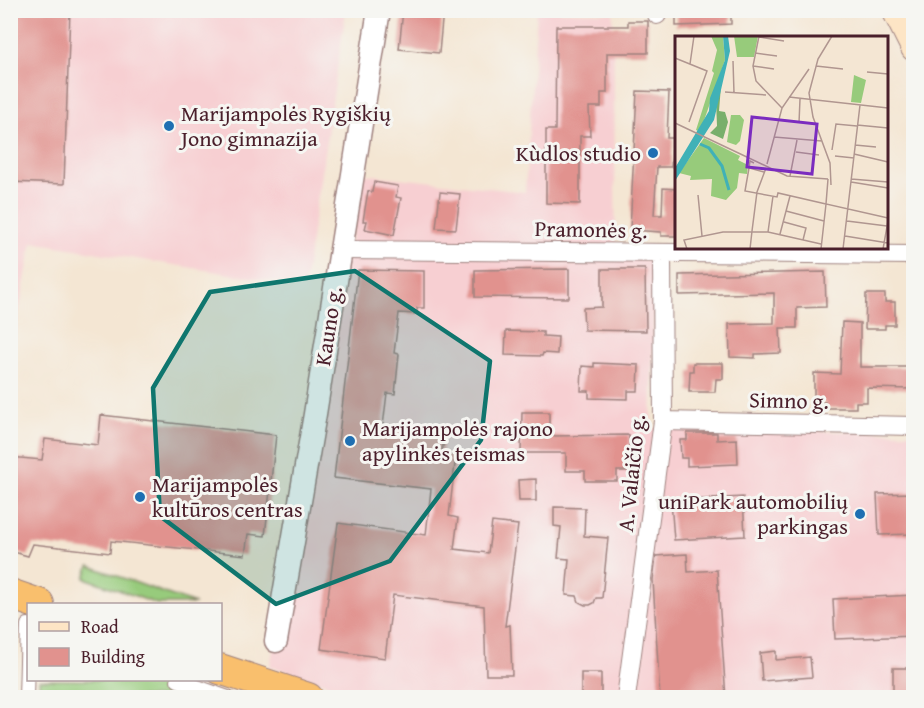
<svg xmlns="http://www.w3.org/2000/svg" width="924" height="708" viewBox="0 0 924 708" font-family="'Gentium Book Plus',serif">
<rect width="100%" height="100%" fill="#f6f6f2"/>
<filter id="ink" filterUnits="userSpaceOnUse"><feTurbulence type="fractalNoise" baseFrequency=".0167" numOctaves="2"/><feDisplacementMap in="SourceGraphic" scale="12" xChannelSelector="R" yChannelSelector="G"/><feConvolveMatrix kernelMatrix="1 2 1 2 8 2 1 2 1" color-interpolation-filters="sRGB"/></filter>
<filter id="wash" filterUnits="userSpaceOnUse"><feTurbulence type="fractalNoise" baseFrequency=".008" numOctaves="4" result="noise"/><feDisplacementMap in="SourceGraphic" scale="24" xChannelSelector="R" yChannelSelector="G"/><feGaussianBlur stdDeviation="1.35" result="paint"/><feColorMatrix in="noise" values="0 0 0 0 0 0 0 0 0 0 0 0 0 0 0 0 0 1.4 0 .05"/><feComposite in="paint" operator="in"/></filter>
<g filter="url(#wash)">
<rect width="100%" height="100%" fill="#f4e6d3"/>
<path fill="#f7cfd2" d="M11 11H346L304 286 32 242 11 357Z
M537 11 613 13 616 253 655 262 651 428 913 433V697L372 698 270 666 363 174 525 192Z"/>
<path fill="#97cb7b" stroke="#707553" stroke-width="1.5" d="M89 566H90L195 604H157L85 578Z
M39 680H151L202 697H40Z"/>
<g id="blocks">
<path fill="#e1928e" d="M15 10H70L64 184 10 182V38H14Z
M403 10H443L439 53 399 49Z
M676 10H731V24L676 26Z
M628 21H648V53H607V93H601V107H589L590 136H580V204L546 203V130H555L556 26H628Z
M637 91 669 92 667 138H673L671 167H657L654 215H662L663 188 676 189V236H661V232L630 230Z
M374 182 398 186 396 197 401 198 394 235 365 229 367 221H363L368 191 372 192Z
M440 192 460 194 456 229 436 228Z
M569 269V298L475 297V270Z
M602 269H645L646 331 584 330 583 308 602 307Z
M358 270 424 271V308H417V314L399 313 394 353 399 354 395 394 387 393 383 426 427 431V436L444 438 442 453 456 455 449 516 458 518 454 549 488 553 492 522 518 525 505 626 510 625 512 675H486L484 606 393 595 385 658 321 649 338 523 426 535 431 489 334 478Z
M825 272 826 307 797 308V328H780L781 353 755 354V358L730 357 729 324 774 323V293L679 295V275Z
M866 294H885V302H895V325H885V329H865Z
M842 322 860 323V367H914V389L867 388V402H856V408H825V402H814V373L840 374Z
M506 331 543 332V336L558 337 557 354 543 353 542 356 505 355Z
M594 363 639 365 638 391H628V399L589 398V391H581L582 366 594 367Z
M693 363H723V379H716L715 392H689L690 371H693Z
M522 412H549V436L629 435V471H617V481H585V471H566V453H521Z
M101 415 276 435 265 536 248 534 245 555 111 541 110 553 33 544 28 556 10 551V457L42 460 45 439 98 445Z
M687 433H717V440L737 439 738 464 687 466V458H681L680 440H687Z
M536 479V501H519L518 480Z
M914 493V534L879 535 877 494Z
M743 497 745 536 674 540 671 501Z
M554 507 585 508 584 536 608 538 602 598H596L594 603 590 605H585L579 602 577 596 566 595 569 559 558 558 561 527 554 526Z
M687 554 688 572 717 570 726 698H660L653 580 656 556Z
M914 595V636L835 639 833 599Z
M776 651V660L810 657 812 677 762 681 760 653Z
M893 668H914V698H893Z
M581 673H601V698H581Z"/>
</g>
</g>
<g filter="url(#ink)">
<use href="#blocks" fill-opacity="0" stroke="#9f827f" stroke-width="1.5"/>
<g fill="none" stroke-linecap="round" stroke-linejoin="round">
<g stroke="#9f827f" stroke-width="16">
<path id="pedestrian" d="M178 680 228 698
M26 698 28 625"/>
</g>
<g stroke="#9f827f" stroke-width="20">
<path id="minor" d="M657 10V15
M340 250 914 255
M663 421 914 426
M626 698 663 421 662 253"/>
</g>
<g stroke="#9f827f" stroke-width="25">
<path id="tertiary" d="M276 641 315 414 379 10"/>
</g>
<g stroke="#9f827f" stroke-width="28">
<path id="secondary" d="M895 10 914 48"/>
</g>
<g stroke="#9f827f" stroke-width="32">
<path id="trunk" d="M10 594 39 604
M220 669 308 698"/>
</g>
<use href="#pedestrian" stroke="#fff" stroke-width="14"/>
<use href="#minor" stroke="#fff" stroke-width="18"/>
<use href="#tertiary" stroke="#fff" stroke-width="22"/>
<use href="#secondary" stroke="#fde5c5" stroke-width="26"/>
<use href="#trunk" stroke="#f9bf6d" stroke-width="30"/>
</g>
</g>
<path fill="#0f766e" fill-opacity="0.2" stroke="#0f766e" stroke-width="4.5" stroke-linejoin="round" d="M355 271 490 361 481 440 390 561 276 604 160 516 153 388 210 292Z"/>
<g fill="#1f6fb2" stroke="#f6f6f2" stroke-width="2">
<circle cx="169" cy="126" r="6"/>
<circle cx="653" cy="153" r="6"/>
<circle cx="350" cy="441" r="6"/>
<circle cx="140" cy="497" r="6"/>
<circle cx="860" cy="514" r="6"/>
</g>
<g text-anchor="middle" stroke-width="6" stroke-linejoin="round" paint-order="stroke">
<g font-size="22" fill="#4a1f2b" stroke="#f6f6f2" text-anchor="start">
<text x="181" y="121">Marijampolės Rygiškių<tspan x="181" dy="25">Jono gimnazija</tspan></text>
<text x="641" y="161" text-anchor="end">Kùdlos studio</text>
<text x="362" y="436">Marijampolės rajono<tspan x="362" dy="25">apylinkės teismas</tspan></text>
<text x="152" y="492">Marijampolės<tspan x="152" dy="25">kultūros centras</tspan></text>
<text x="848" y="509" text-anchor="end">uniPark automobilių<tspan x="848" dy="25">parkingas</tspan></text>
</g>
<g font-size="22" fill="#4a1f2b" stroke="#f6f6f2">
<text transform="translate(591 229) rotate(1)" y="8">Pramonės g.</text>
<text transform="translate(328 326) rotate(-81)" y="8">Kauno g.</text>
<text transform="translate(789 400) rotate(1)" y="8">Simno g.</text>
<text transform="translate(631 473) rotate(-84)" y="8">A. Valaičio g.</text>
</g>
</g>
<g transform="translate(675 36)">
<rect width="213" height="213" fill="#f4e6d3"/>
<path d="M36 0H48L50 24 25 96 21 94 39 37 37 35 42 14ZM59 0H83L79 21H62ZM179 39 191 44 186 67 176 66ZM56 79H65L69 84 65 105 61 109 52 106ZM29 102 65 120 63 124 73 129 72 138 64 137 62 152 51 164 36 160 37 143 15 144 16 140 4 137Z" fill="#97cb7b"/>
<path d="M46 50 44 75 50 76 53 86 48 103 35 97 42 90 41 64Z" fill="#79af6b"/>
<path d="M48 0H53L55 15 39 84 0 145V132L34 75 35 62 50 24Z" fill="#40b1b7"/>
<path fill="none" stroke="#40b1b7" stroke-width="3" d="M25 108 34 112 47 130 54 154"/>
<path fill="none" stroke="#b09690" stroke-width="1.5" d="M84 0 78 30 81 45 107 72M84 1 109 5M80 17 102 20M0 22 32 35 14 86M58 25 59 57M15 28 19 0M78 30 99 33M141 30 168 33M192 36 213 38M50 56 91 59M114 61 213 72M0 87 112 140 153 143M124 87 125 63M182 89 213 92M99 101 147 105M180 109 201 111M157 114 161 88 182 90M121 116 144 119M179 118 213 126M160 120 179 122M79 127 75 125 74 132 89 136M92 128 107 72 134 33M74 132 70 155 102 161 103 157 151 168M115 140 122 104M153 143 151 168 213 182M176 143 213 146M176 146 213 152M156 149 155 127 138 81 134 57 143 23 157 0M23 159 27 200M111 175 149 185M172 185 212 190M109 186 131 192 128 204M77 195 82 156 91 132M93 196 98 160M105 198 115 160M170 200 213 207M12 213 9 204 48 196H93L146 208M75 213 77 195M146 213 151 168M168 213 185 69M208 213 213 185"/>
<path fill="#7b2cbf" fill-opacity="0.15" stroke="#7b2cbf" stroke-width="3" d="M77 81 142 88 137 138 72 131Z"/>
<rect width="213" height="213" fill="none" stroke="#4a1f2b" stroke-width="3"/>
</g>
<rect width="924" height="708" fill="none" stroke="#f6f6f2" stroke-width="36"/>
<rect x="27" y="603" width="195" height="78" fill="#f6f6f2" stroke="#b1a0a2" stroke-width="1.5"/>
<rect x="39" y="622" width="30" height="9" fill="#fde5c5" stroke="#b1a0a2" stroke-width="1.5"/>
<text x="81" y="633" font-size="18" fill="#4a1f2b">Road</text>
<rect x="39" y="648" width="30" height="18" fill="#e1928e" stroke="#b1a0a2" stroke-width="1.5"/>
<text x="81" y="663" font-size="18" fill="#4a1f2b">Building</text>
</svg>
